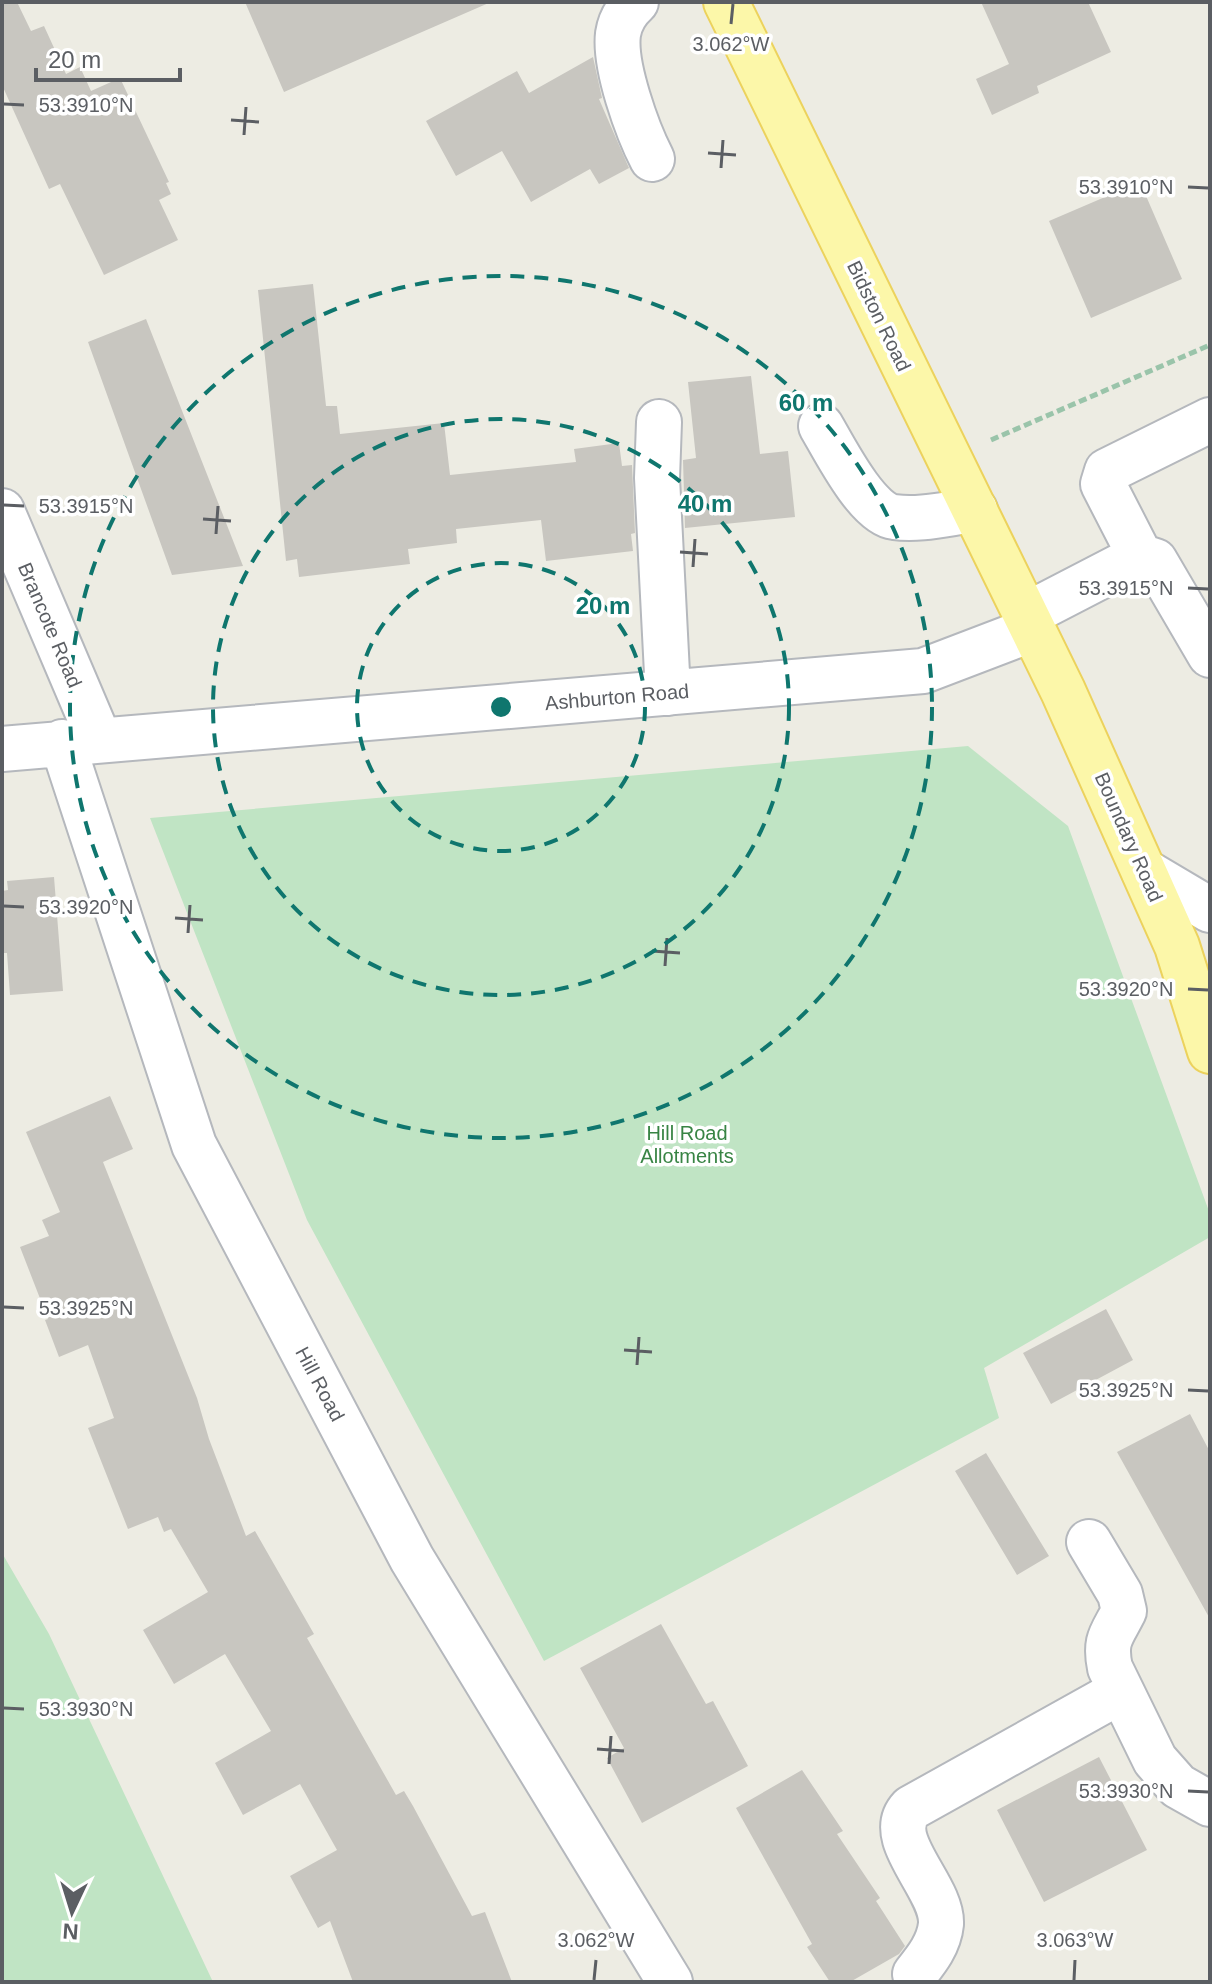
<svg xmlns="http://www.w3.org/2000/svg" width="1212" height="1984" viewBox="0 0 1212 1984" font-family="Arial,sans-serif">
<rect width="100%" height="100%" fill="#edece3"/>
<path fill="#c0e4c4" d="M968 746 1068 826 1210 1214V1237L984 1368 999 1418 544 1661 307 1220 150 818Z
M2 1553 49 1634 213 1982H2Z"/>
<path fill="#c8c6c0" d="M2 2H17L31 31 44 26 66 74 80 67 91 91 120 78 169 182 166 183 171 194 159 200 178 240 104 275 60 184 49 189 2 85Z
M245 2H491L284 92Z
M981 2H1088L1111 52 1037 86 1039 93 992 115 976 79 1009 64Z
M593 57 602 98 599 99 629 168 599 184 590 169 531 202 502 151 456 176 426 121 517 71 529 93Z
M1140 182 1182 279 1091 318 1049 221Z
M313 284 326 406H337L340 434 444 423 450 475 576 462 574 449 619 443 622 466 632 465 635 533 631 534 633 551 546 561 541 520 456 529 457 543 408 549 410 564 299 577 297 559 286 561 258 290Z
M146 319 243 566 172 575 88 342Z
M751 376 760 454 788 451 795 517 685 528 683 460 696 458 688 382Z
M54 877 63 991 10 995 7 953H2V891L8 890 7 881Z
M110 1096 133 1149 103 1162 197 1398 209 1439 246 1536 255 1531 314 1634 307 1638 396 1795 404 1791 413 1806 472 1916 485 1912 512 1982H353L330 1921 318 1928 290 1876 337 1850 300 1784 243 1815 215 1763 271 1731 225 1654 174 1684 143 1630 208 1592 171 1529 164 1532 158 1517 128 1529 88 1428 114 1418 88 1345 59 1357 45 1320 48 1319 20 1247 49 1236 42 1220 60 1212 26 1132Z
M1106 1309 1133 1360 1051 1404 1023 1353Z
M1190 1414 1210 1452V1619L1117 1452Z
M986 1453 1049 1556 1017 1575 955 1471Z
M661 1624 706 1704 713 1701 748 1766 642 1823 607 1758 624 1748 580 1668Z
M1099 1757 1147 1850 1044 1902 997 1810Z
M802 1770 843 1831 837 1834 880 1898 876 1901 905 1946 899 1954 850 1982H830L807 1947 812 1944 736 1808Z"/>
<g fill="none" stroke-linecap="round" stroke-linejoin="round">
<g stroke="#b5b8bd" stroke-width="48">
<path id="minor" d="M636 2C627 10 620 21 618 34 614 66 637 130 652 159
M659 422 657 478 668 693
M821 426C834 448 867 514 894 517 920 521 949 513 975 510
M2 511 99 739
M1140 556 1103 484 1107 471 1210 420
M1026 615 1140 556 1155 561 1210 655
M62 742 194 1145 412 1559 670 1982
M2 749 923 671 1033 629
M1144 871 1210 910
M1089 1542 1120 1594 1124 1611C1112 1635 1104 1639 1110 1668L1155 1760 1178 1786 1210 1804
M915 1974C927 1959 939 1944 941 1924 943 1887 882 1839 911 1808L1121 1691"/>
</g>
<g stroke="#ecd25d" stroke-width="48">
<path id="major" d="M726 2 1063 691 1177 946 1210 1051"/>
</g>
<path stroke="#9ac4aa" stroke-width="5" stroke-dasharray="8 4" stroke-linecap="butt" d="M991 440 1210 345"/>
<use href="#minor" stroke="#fff" stroke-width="44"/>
<use href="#major" stroke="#fcf7a9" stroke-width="44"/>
</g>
<path fill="none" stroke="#5b5e63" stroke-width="3" d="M731 24 733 4M4 104 24 105M231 120 259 122M244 135 246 107M708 153 736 155M721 168 723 140M1188 187 1208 188M4 505 24 506M203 519 231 521M216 534 218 506M680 552 708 554M693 567 695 539M1188 588 1208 589M4 906 24 907M175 918 203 920M188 933 190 905M652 951 680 953M665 966 667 938M1188 989 1208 990M4 1307 24 1308M624 1350 652 1352M637 1365 639 1337M1188 1390 1208 1391M4 1708 24 1709M597 1749 624 1751M609 1764 611 1736M1188 1791 1208 1792M594 1980 596 1960M1074 1980 1075 1960"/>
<g fill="none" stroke="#0f766e" stroke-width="4" stroke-dasharray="14 10">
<circle cx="501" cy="707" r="144"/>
<circle cx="501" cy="707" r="288"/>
<circle cx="501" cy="707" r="431"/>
</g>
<g text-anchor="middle" stroke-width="7" stroke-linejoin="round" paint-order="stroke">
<g font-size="20" fill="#5b5e63" stroke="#fff">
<text transform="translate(879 316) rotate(64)" y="7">Bidston Road</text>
<text transform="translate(50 625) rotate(67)" y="7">Brancote Road</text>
<text transform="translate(617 697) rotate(-5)" y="7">Ashburton Road</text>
<text transform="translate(1129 837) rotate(66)" y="7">Boundary Road</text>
<text transform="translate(320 1384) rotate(62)" y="7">Hill Road</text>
</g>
<g font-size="20" fill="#388444" stroke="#fff">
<text x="687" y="1140">Hill Road<tspan x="687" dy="23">Allotments</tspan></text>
</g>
</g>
<g font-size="20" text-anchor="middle" fill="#5b5e63" stroke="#fff" stroke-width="7" stroke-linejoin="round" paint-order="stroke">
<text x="731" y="51">3.062°W</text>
<text x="86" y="112">53.3910°N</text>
<text x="1126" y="194">53.3910°N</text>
<text x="86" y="513">53.3915°N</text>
<text x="1126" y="595">53.3915°N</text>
<text x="86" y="914">53.3920°N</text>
<text x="1126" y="996">53.3920°N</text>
<text x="86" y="1315">53.3925°N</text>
<text x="1126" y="1397">53.3925°N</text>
<text x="86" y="1716">53.3930°N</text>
<text x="1126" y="1798">53.3930°N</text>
<text x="596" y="1947">3.062°W</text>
<text x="1075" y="1947">3.063°W</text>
</g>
<circle cx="501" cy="707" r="12" fill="#0f766e" stroke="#fff" stroke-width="4"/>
<g font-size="24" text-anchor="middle" font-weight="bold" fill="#0f766e" stroke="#fff" stroke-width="7" stroke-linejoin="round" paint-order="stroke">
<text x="806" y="411">60 m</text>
<text x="705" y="512">40 m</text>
<text x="603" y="614">20 m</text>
</g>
<rect width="1212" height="1984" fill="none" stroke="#5b5e63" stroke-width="8"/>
<g transform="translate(72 1912) rotate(184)" stroke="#ffffff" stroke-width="6" paint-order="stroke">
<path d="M0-6L14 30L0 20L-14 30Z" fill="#5b5e63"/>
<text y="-12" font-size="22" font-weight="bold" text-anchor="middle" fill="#5b5e63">N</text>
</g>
<path d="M36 68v12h144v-12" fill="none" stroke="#5b5e63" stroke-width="4"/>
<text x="48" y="68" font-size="24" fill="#5b5e63" stroke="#ffffff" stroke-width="6" paint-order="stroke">20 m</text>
</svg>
